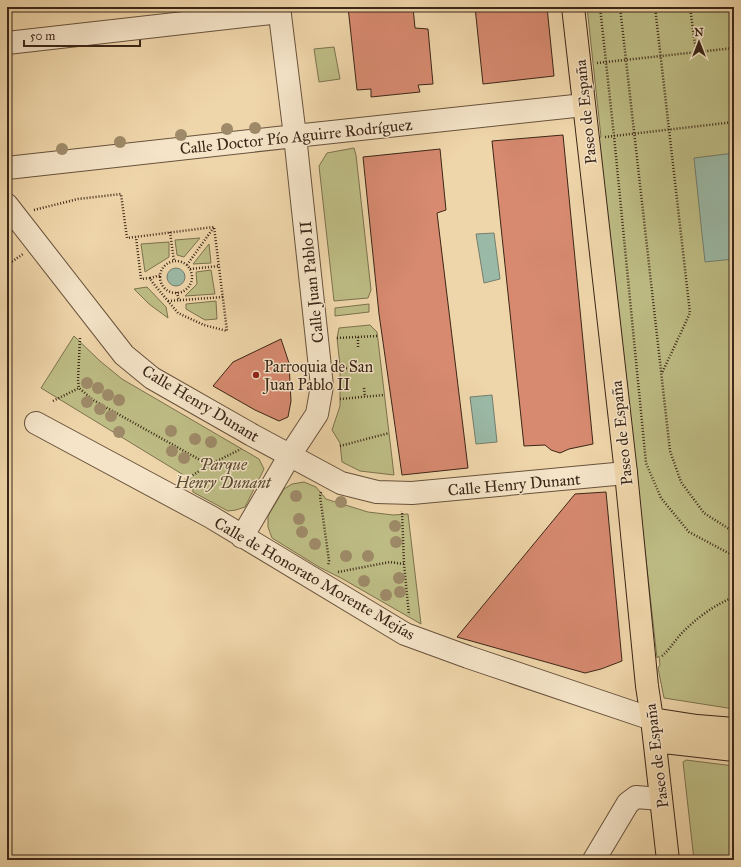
<svg xmlns="http://www.w3.org/2000/svg" width="741" height="867" viewBox="0 0 741 867" font-family="'IM FELL Great Primer',serif">
<rect width="100%" height="100%" fill="#efd6aa"/>
<filter id="stains"><feTurbulence type="fractalNoise" baseFrequency=".005" numOctaves="4"/><feColorMatrix values="0 0 0 0 .2 0 0 0 0 .09 0 0 0 0 .02 0 0 0 .5 -.17"/></filter>
<radialGradient id="worn" r=".72"><stop offset=".6" stop-color="#630" stop-opacity="0"/><stop offset="1" stop-color="#630" stop-opacity=".3"/></radialGradient>
<path fill="#bebd85" stroke="#7c724e" d="M587 7H734V709L664 698 658 668 660 665 659 656 657 658 599 138 601 137Z
M334 47 340 79 319 82 314 49Z
M354 148 356 155 371 290 368 298 334 301 319 166 327 153Z
M200 238 184 257 177 255 175 240Z
M169 242V257L145 272 141 244Z
M209 244 211 263 193 264Z
M211 270 215 294 185 296 197 284 196 272Z
M147 287 166 307 168 318 149 304 134 289Z
M216 301 217 319 205 320 186 309V304Z
M369 304V312L335 316V308Z
M370 325 377 332 394 475 360 471 342 462 340 443 332 430 340 406V366L337 338 339 328Z
M74 336 100 361 122 379 259 459 264 469 245 507 236 510 228 511 193 492 192 481 182 474 41 388Z
M304 482 316 487 326 499 368 512 393 515 408 514 421 624 341 578 319 567 272 538 268 527V516L284 489 292 484Z
M686 760 734 766V860H694L683 762Z"/>
<path fill="#9ab9a6" stroke="#747e6d" d="M734 153V259L705 262 694 158Z
M494 233 500 279 484 283 476 234Z
M167 277a9 9 0 1 1 18 0a9 9 0 1 1-18 0Z
M492 395 497 442 476 444 470 397Z"/>
<path fill="#d78a70" stroke="#3b2617" d="M348 7H413L415 28 428 29 433 84 418 85 420 92 371 97V89L357 90Z
M475 7H547L554 76 483 84Z
M563 135 593 444 569 449 560 453 551 450 545 445 524 446 492 141Z
M440 149 446 210 437 213 468 468 402 475 379 314 363 157Z
M281 339 289 363 291 401 288 417 279 421 255 410 213 386 233 362Z
M606 492 622 661 601 669 585 673 457 637 575 494Z"/>
<g fill="none" stroke-linecap="round" stroke-linejoin="round">
<g stroke="#68523c" stroke-width="24">
<path id="minor" d="M7 43 280 12
M7 168 295 136 584 105
M7 205 124 355 152 378 252 435 341 483 377 492 412 493 626 473
M36 423 211 517 405 634 468 657 652 719
M242 537 290 455 317 414 322 386 295 136 279 7
M594 860 628 803 636 797 661 799"/>
</g>
<g stroke="#3b2617" stroke-width="24">
<path id="major" d="M573 7 626 473 647 686 652 719 668 860
M652 719 697 726 734 729
M655 741 734 750"/>
</g>
<path stroke="#3b2617" stroke-width="2.5" stroke-dasharray="1 2" stroke-linecap="butt" d="M600 7 614 136 646 463 661 498 689 532 734 556
M620 7 670 451 681 482 704 513 734 532
M655 7 690 313 662 373
M690 7 696 52
M597 63 734 48
M605 137 734 122
M34 210 78 199 121 194 127 238 214 227 227 331 204 325 178 313 153 283 150 278 141 279 136 237
M170 232 174 261
M160 277a16 16 0 1 1 32 0a16 16 0 1 1-32 0Z
M7 265 23 254
M187 265 214 227
M190 269 219 266
M150 278 161 275
M177 292 179 301
M168 301 223 297
M358 337V347
M80 338 78 380 79 388 93 400 209 465 241 449
M337 338 377 336
M340 369 347 368
M364 388 365 397
M340 399 384 395
M53 401 79 388
M340 446 389 433
M185 480 209 465
M321 492 320 496 329 561 328 566
M404 564 409 615
M338 572 390 562 404 564 402 511
M662 656C669 650 674 642 680 635 695 619 714 605 734 597"/>
<use href="#minor" stroke="#f5e4c8" stroke-width="22"/>
<use href="#major" stroke="#efd6aa" stroke-width="22"/>
</g>
<g fill="#9e8a68">
<circle cx="255" cy="128" r="6"/>
<circle cx="227" cy="129" r="6"/>
<circle cx="181" cy="135" r="6"/>
<circle cx="120" cy="142" r="6"/>
<circle cx="62" cy="149" r="6"/>
<circle cx="87" cy="383" r="6"/>
<circle cx="98" cy="388" r="6"/>
<circle cx="108" cy="395" r="6"/>
<circle cx="119" cy="400" r="6"/>
<circle cx="87" cy="402" r="6"/>
<circle cx="100" cy="409" r="6"/>
<circle cx="111" cy="416" r="6"/>
<circle cx="171" cy="431" r="6"/>
<circle cx="119" cy="432" r="6"/>
<circle cx="195" cy="439" r="6"/>
<circle cx="211" cy="442" r="6"/>
<circle cx="172" cy="451" r="6"/>
<circle cx="184" cy="458" r="6"/>
<circle cx="296" cy="496" r="6"/>
<circle cx="341" cy="502" r="6"/>
<circle cx="299" cy="519" r="6"/>
<circle cx="395" cy="526" r="6"/>
<circle cx="302" cy="532" r="6"/>
<circle cx="396" cy="542" r="6"/>
<circle cx="315" cy="544" r="6"/>
<circle cx="346" cy="556" r="6"/>
<circle cx="368" cy="556" r="6"/>
<circle cx="399" cy="578" r="6"/>
<circle cx="364" cy="581" r="6"/>
<circle cx="400" cy="592" r="6"/>
<circle cx="386" cy="595" r="6"/>
</g>
<circle fill="#8f2418" stroke="#f5e4c8" stroke-width="1.5" cx="256" cy="375" r="4"/>
<g text-anchor="middle" stroke-width="3" stroke-linejoin="round" paint-order="stroke">
<g font-size="16" fill="#3b2617" stroke="#f5e4c8">
<text transform="translate(585 112) rotate(-96)" y="6">Paseo de España</text>
<text transform="translate(296 136) rotate(-6)" y="6">Calle Doctor Pío Aguirre Rodríguez</text>
<text transform="translate(311 282) rotate(-96)" y="6">Calle Juan Pablo II</text>
<text transform="translate(201 403) rotate(31)" y="6">Calle Henry Dunant</text>
<text transform="translate(621 433) rotate(-96)" y="6">Paseo de España</text>
<text transform="translate(514 484) rotate(-5)" y="6">Calle Henry Dunant</text>
<text transform="translate(315 578) rotate(30)" y="6">Calle de Honorato Morente Mejías</text>
<text transform="translate(656 756) rotate(-97)" y="6">Paseo de España</text>
</g>
<g font-size="16" fill="#3b2617" stroke="#f5e4c8" text-anchor="start">
<text x="264" y="372">Parroquia de San<tspan x="264" dy="18">Juan Pablo II</tspan></text>
</g>
<g font-size="16" font-style="italic" fill="#5c4c32" stroke="#f5e4c8">
<text x="223" y="470">Parque<tspan x="223" dy="18">Henry Dunant</tspan></text>
</g>
</g>
<rect width="741" height="867" fill="none" stroke="#efd6aa" stroke-width="24"/>
<rect x="8" y="8" width="725" height="851" fill="none" stroke="#3b2617" stroke-width="2"/>
<rect x="12" y="12" width="717" height="843" fill="none" stroke="#3b2617"/>
<g transform="translate(699 42)" stroke="#f5e4c8" stroke-width="3" paint-order="stroke">
<path d="M0-3L7 15L0 10L-7 15Z" fill="#3b2617"/>
<text y="-6" font-size="11" font-weight="bold" text-anchor="middle" fill="#3b2617">N</text>
</g>
<path d="M24 40v6h116v-6" fill="none" stroke="#3b2617" stroke-width="2"/>
<text x="30" y="40" font-size="12" fill="#3b2617" stroke="#f5e4c8" stroke-width="3" paint-order="stroke">50 m</text>
<rect width="100%" height="100%" filter="url(#stains)"/>
<rect width="100%" height="100%" fill="url(#worn)"/>
</svg>
